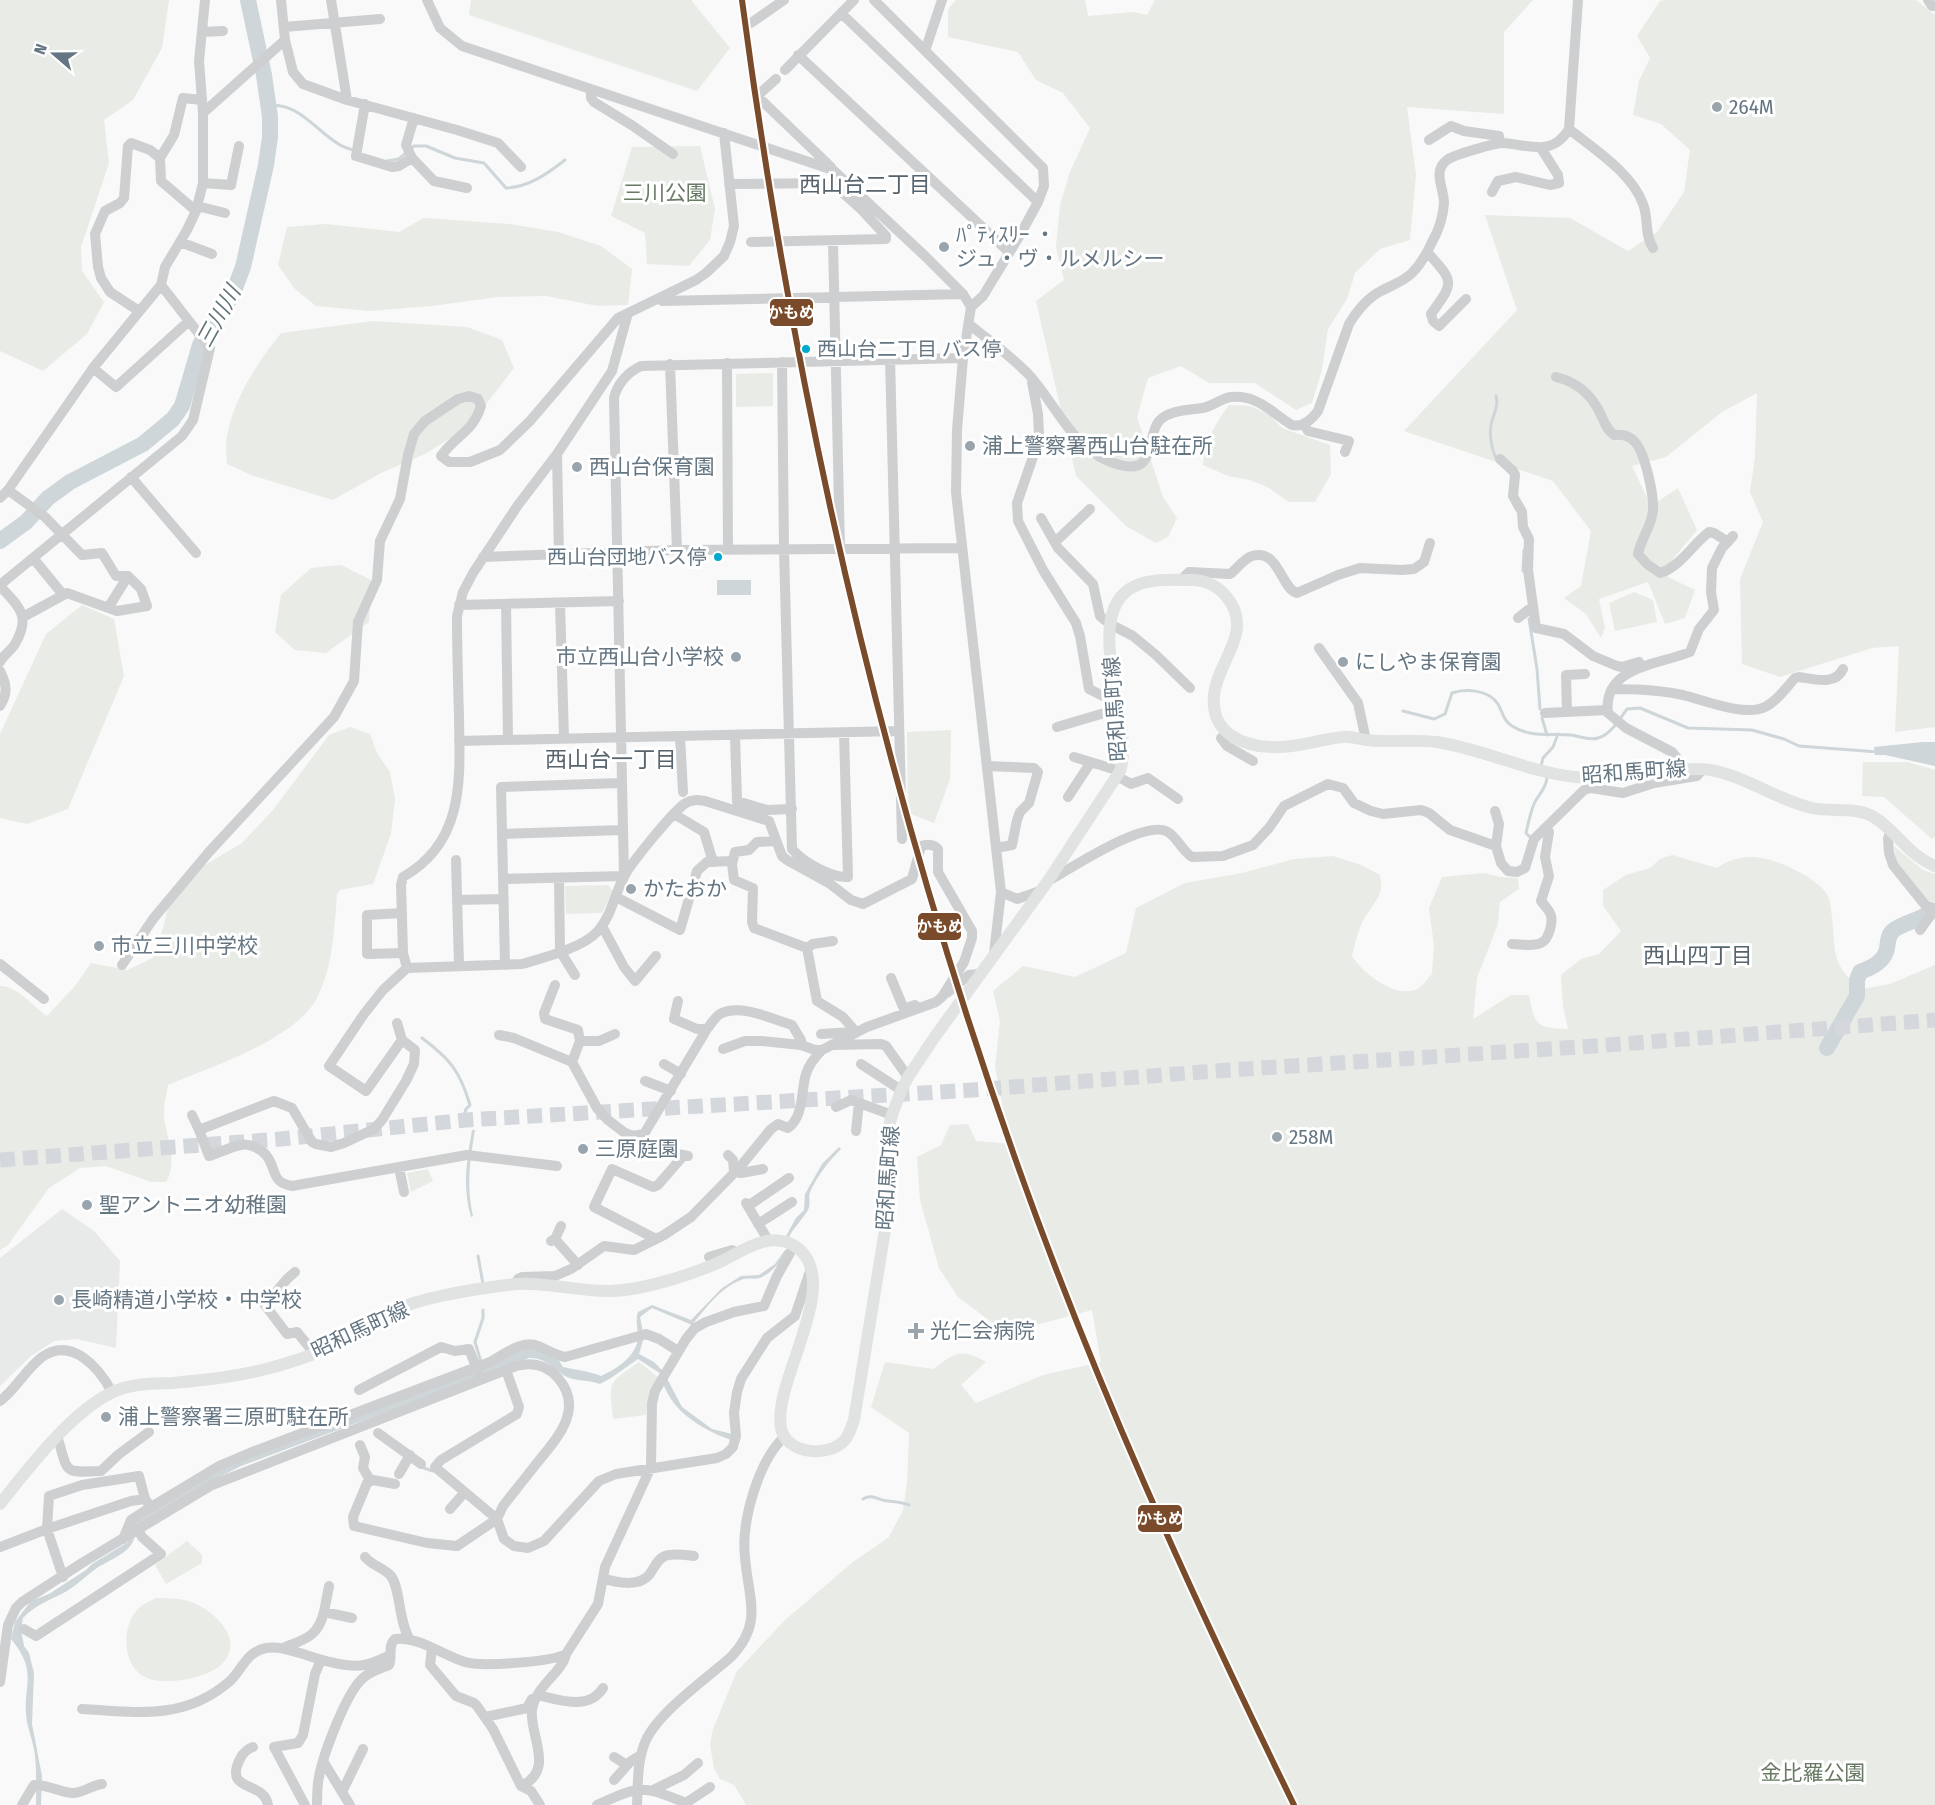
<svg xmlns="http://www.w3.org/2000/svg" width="1935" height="1805" viewBox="0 0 1935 1805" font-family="'Fira Sans Condensed','Noto Sans JP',sans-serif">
<rect width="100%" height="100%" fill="#f9f9f9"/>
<path fill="#e8e9e9" d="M62 1209 94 1231 120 1261 116 1348 77 1339 54 1341 31 1356 0 1386V1258Z"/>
<path fill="#e8ebe6" d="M0 0H169L162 48 133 100 104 120 109 163 81 247 82 271 104 302 87 334 43 371 0 351Z
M471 0H691L730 48 697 91 469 15Z
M956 0H1085L1088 16 1133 12 1147 15 1155 0H1533L1504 32V114L1407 107 1416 175 1410 240 1380 249 1355 273 1347 299 1328 329 1322 370 1312 403 1296 410 1255 383H1209L1181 366 1148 378 1137 417 1163 497 1177 518 1168 537 1156 543 1126 526 1076 476 1036 301 1064 280 1056 247 1060 205 1070 172 1090 128 1063 93 1036 80 1018 52 948 37V9Z
M1666 0H1916L1935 15V727L1895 732 1899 646 1872 648 1780 677 1742 664 1740 579 1763 522 1750 492 1755 457 1757 393 1722 412 1666 457 1632 466 1651 506 1678 488 1697 530 1674 558 1668 577 1695 590 1685 618 1665 624 1648 582 1599 599 1605 628 1601 638 1586 614 1564 598 1581 586 1591 531 1553 481 1404 431 1517 310 1485 215 1570 218 1628 251 1657 232 1684 192 1690 150 1661 124 1633 115 1639 81 1650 58 1637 36 1660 1Z
M700 146 715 209 710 240 689 266 647 264 645 233 611 216 632 147Z
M424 218 509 224 558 232 601 246 632 269 628 305 598 306 546 296 498 297 432 306 369 311 316 306 294 288 278 265 287 227 326 224 399 232Z
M373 321 467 327 502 340 514 368 469 426 427 453 381 473 333 500 251 475 227 464C227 455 225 445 227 436 234 397 258 362 281 333Z
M773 373V406L736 407V374Z
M1229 405 1251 406 1271 416 1282 428 1330 445 1331 474 1315 502H1289L1269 488 1250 480 1228 476 1203 465C1205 441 1215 424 1229 405Z
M341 565 371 580 369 622 326 653 295 650 275 632 281 595 311 568Z
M1634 592 1653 600 1657 622 1615 631 1609 603Z
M82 605 114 619 124 676 68 809 27 824 0 818V734L46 634Z
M350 727 370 734 377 753 390 772 395 799 391 834 373 884 340 890 337 895C334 930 333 967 317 998 295 1040 210 1067 168 1085 166 1096 163 1108 164 1118 167 1139 178 1163 166 1182H151L106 1166 80 1168 49 1188 8 1245 0 1250V986C16 985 34 1007 47 1016L75 986 91 963 127 970 153 958 164 925 172 888 203 866 242 843 273 810 329 735Z
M951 730 950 779 934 823 908 813 907 732Z
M1863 762H1907L1935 770V837L1932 839 1884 797 1862 796Z
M1894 846 1923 870 1935 874V902L1927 901 1896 862Z
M1672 855 1717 868C1727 861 1738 857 1751 857 1772 856 1821 878 1829 898 1831 904 1831 911 1832 917 1836 952 1830 965 1862 989L1890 984 1935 965V1805H746L734 1785 720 1779 714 1768 710 1744 713 1729 737 1671 785 1620 853 1562 889 1537 903 1510 907 1483 909 1433 871 1407 885 1362 933 1369C955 1353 960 1347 986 1362L961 1385 976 1403 1043 1375 1101 1362 1092 1310 1006 1333 958 1297 939 1268 920 1200 917 1157 941 1145 950 1125 968 1124 976 1141 1010 1144 995 1067 1000 1021 993 991 1023 966 1075 977 1126 953 1136 908 1185 883 1242 873 1294 859 1333 856 1361 865 1380 875C1385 895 1373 903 1364 919 1358 930 1355 944 1352 956 1363 973 1397 1001 1419 988 1424 984 1428 978 1432 974L1434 946 1429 908 1442 877 1484 873 1500 877 1518 878 1519 889 1500 902 1498 924 1477 978 1473 1019 1511 995H1529C1535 1026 1536 1028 1568 1029L1563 1006 1561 975 1581 959 1599 954 1621 931 1603 906V890L1626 875 1650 868 1660 859Z
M608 885 613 891 602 913 566 914 565 886Z
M428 1169 433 1181 411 1192 407 1173Z
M639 1362 658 1377 648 1396 646 1415 613 1419C609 1381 607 1384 639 1362Z
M187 1541 202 1555V1563L166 1584 155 1565Z
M156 1598C167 1598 177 1598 188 1601 213 1609 247 1639 221 1665 207 1678 165 1686 147 1678 122 1668 121 1627 137 1610 141 1605 150 1601 156 1598Z"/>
<path fill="#ced6d9" d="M717 580H751V595H717Z
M1923 742H1935V766L1885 755H1875L1874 747Z
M472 1130H475C470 1160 466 1187 473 1216L471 1217C462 1187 467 1160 472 1130Z
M839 1147 841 1149C828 1162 818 1175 810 1192 808 1198 811 1204 808 1210 803 1219 794 1227 789 1237L786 1236 796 1218 804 1210 805 1194 822 1164Z
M785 1250 788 1252C781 1261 772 1273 760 1278 754 1280 747 1277 741 1280 720 1288 706 1308 692 1325L652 1308 640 1317 644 1337 639 1354 654 1362 663 1371 682 1407 712 1429 732 1434 731 1440C700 1429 666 1408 661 1374L638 1359 611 1378 600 1384C590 1380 575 1381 567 1377 554 1370 546 1357 529 1358L241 1466 198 1488 135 1536C131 1553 111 1559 97 1568 87 1575 78 1584 67 1591 51 1600 36 1604 23 1618L21 1630 24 1646 29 1653 34 1673 32 1724 42 1776 41 1805H36C36 1786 37 1768 34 1749 32 1740 29 1731 27 1722 21 1686 40 1674 11 1639L15 1622 31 1601 49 1594 86 1570 92 1564 128 1542 131 1523 239 1460 528 1347 558 1359 563 1367C576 1370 589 1371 601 1376 617 1369 638 1355 638 1336 638 1328 635 1320 638 1312L652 1305 691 1320 722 1288 741 1276 759 1275 775 1264Z"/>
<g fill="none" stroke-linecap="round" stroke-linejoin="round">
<path stroke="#ced6d9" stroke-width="3" d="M268 106C299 101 317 133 342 146 346 148 351 149 355 151
M387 161 399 159 414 146H426L455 158 484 163 506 188C529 187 547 174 565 160
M1496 396C1499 407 1493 414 1491 425 1489 436 1492 451 1497 460
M1523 571 1524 550
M1529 619 1537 669 1540 709
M1403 711 1434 719 1445 714 1452 693C1466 688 1489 690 1498 704 1503 713 1503 720 1512 726 1531 738 1550 733 1571 735 1579 736 1589 741 1598 738 1610 735 1620 719 1627 709L1640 708 1688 728 1752 730 1784 739 1799 746 1878 752
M1542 718 1547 735
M1541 766 1543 758 1553 747 1558 734
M1531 838 1526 833C1528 824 1530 814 1534 804 1538 795 1546 789 1547 778
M422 1038C450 1059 460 1071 470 1105L466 1109 464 1116 470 1126
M478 1256 483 1284
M481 1362 475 1342 483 1318V1310
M424 1468 433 1471
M863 1499C873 1493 878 1501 888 1501 895 1502 901 1502 909 1505"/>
<path stroke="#ced6d9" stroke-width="16" d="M0 541 26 522 48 498 70 482 143 444 173 419 182 406 200 345 208 329 232 296 243 267 266 165 270 137V117L264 75 248 0
M1827 1048 1857 996V980L1860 972C1870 968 1882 963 1886 952 1889 944 1886 936 1894 930 1901 924 1919 920 1928 914"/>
<path stroke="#d4d8dc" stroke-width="15" stroke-dasharray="15 8" stroke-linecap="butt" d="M0 1160 281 1139 466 1120 973 1090 1202 1072 1594 1046 1935 1020"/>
<path stroke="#cecfd0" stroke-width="10" d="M281 0 285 40 293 72 303 84 347 100 457 130 498 143 521 167
M331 0 347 100
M427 0 440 28 462 46 833 170 926 257 963 294 971 307
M874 0 1043 168 1044 186 1038 202 1020 235 983 296 971 307 963 358 957 430 956 492 1001 892 1017 899 1040 891
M1928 0 1932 6H1935
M841 13 1038 202
M751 23 784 0
M284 27 380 19
M202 32 223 31
M925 51 942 0
M798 55 1009 252
M785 70 854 0
M776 79 757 96 831 167
M591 89V98L594 102 633 126 673 154
M365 104 356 156 392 167 399 166 412 158 406 145 414 118
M203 113 285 40
M1569 129C1594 149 1632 173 1643 204 1649 219 1644 234 1653 248
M1429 140 1451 126 1464 131 1499 136 1500 143
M412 158 434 181 467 188
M203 183 231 185 239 146
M729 184 829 183 834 185 862 210 886 236V239L751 242
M1492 192 1498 181 1516 177 1550 185 1559 183 1558 175 1541 148
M197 206 225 213
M196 211 161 181 160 158 174 135 183 98 202 100
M180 242 212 254
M833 242 840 548
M1427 252C1454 282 1455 281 1431 314L1433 321 1439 326 1466 299
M662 301 963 294
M139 311 110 292 101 278 98 267 95 234 105 211 120 203 124 198 128 146 131 143 150 150 160 158
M969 324C988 340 1014 358 1031 377 1058 408 1076 455 1120 465 1157 475 1146 436 1159 421 1169 410 1188 410 1202 408 1212 407 1221 398 1231 397 1257 394 1272 413 1292 425 1303 428 1312 419 1318 411L1349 324C1357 311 1367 298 1381 291 1392 285 1403 282 1412 273 1421 264 1427 253 1432 242 1439 230 1443 217 1444 203 1444 188 1432 171 1447 160 1453 155 1495 143 1503 143 1530 145 1552 157 1569 129L1578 0
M890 358 902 839
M782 362 784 549 792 849C803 862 831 878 848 877L844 733
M727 363 728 550
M670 364 677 550
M93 368 116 387 189 321
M1556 377C1577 382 1592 395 1601 415 1605 423 1606 429 1614 435 1622 434 1629 435 1635 442 1645 453 1654 495 1653 510 1652 526 1641 538 1638 554L1647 564 1660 573C1680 567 1692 545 1709 532L1714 533 1728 542
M1032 382 1038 414 1039 435 1034 454 1017 503 1018 521 1043 570 1076 623 1080 636 1089 689 1117 703
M1304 424 1308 431 1349 441 1345 452
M557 454 559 555
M1500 459 1513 471 1515 475 1513 496 1522 512 1523 527 1529 539 1528 570 1536 628 1564 634 1593 656 1617 666 1622 667 1639 662
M131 477 196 553
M8 490 45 517 82 555 102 553 116 576H128L141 589 147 606 117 611 67 593 23 617
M0 498 8 490 93 368 161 285 165 267 187 230 196 211 203 183V113L199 61 205 0
M1041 518 1058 548 1093 584 1100 616 1110 624 1133 636 1156 655 1190 688
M1055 542 1090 509
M483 557 677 550 962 548
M33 558 60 591
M1181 580 1189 572 1230 574C1237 569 1243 559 1252 556 1279 548 1281 589 1297 593L1338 575 1360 568 1402 570 1414 569 1424 562 1430 543
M0 585 182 436 193 420 210 348 161 285
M0 586C18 606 32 615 15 644 11 651 4 654 0 662
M560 603 564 738
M506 604 508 739
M459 605 619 601
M108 608 128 576
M1518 618 1532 607
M1319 648 1358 703 1366 740
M0 671C7 685 8 693 0 706
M1613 689C1636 689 1660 690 1683 695 1703 700 1745 717 1765 707 1777 701 1786 688 1795 678L1799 677C1814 679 1835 686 1843 669
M1567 712 1566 675 1585 674
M1545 713 1607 710
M1057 727 1118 709
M1227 733 1221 738 1227 746 1253 761
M735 735 737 801 767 810 792 809
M680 737 683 792
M459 741 899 731
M1074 757 1120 771
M987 766 1034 768 1038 772 1029 803 1020 812 1017 820 1012 845 996 848
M1687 770 1672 752 1626 728 1608 713C1602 666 1661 664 1690 652L1699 629 1714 610 1711 592 1712 568 1722 548 1733 536
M1117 776 1131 784 1148 778 1178 799
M1068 797 1091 762
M1495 811 1499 824 1496 846
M674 814 704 832 713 862
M1890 832 1888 839 1889 853 1893 865 1926 906 1935 908
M502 834 623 830
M776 841 757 842 749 850 735 852 732 864 734 880 753 888 752 922 754 928 807 948 817 1001 843 1017 856 1032
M456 860 459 965
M624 876 614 398C617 384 628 372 641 366L963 358
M559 878 560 951 575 975
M503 879 624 876
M1048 881C1072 868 1142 821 1166 831 1177 836 1182 851 1192 857L1223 856 1253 845 1269 828 1284 806 1328 784 1343 788 1354 803 1371 811 1383 814 1421 810 1429 813 1450 830 1496 846 1501 863 1508 871 1517 872 1525 868 1534 839 1584 790 1591 788 1623 793 1654 783 1697 776 1703 769
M616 897 680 930 697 871 707 862 732 861
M457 900 503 899
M402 913 367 915V954L403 953
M602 926 624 967 635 981 656 956
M1920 930 1935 909
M1512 944C1520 944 1533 947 1541 943 1549 940 1554 920 1550 913 1548 909 1544 905 1541 901L1549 876 1545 857 1549 832 1546 827
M807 948 813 944 833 941
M994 953 1001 892
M0 964 44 999
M122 965 153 919 209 852 334 717 354 681 358 622 377 580 380 541 400 499 408 455 414 434 425 421 458 399 469 396 478 399 481 406C473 432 456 435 441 456L449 462H470L500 450 530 421 618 318 696 280 706 273 724 256 730 242 734 226 724 133
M505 965 501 787 621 783
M407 968 403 953 401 885 403 877C465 842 460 779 459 717 458 683 457 649 457 616L463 592 473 573 518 505 557 454 612 371 628 313
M891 978 904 1009 915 1005
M555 985 544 1013 545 1019 578 1030 580 1041 572 1062
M947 993 969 975 979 974
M678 1001 674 1019 697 1029H707
M397 1023 402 1040
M821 1034 853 1032
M499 1035 514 1038 572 1062 597 1108 608 1120 625 1133 633 1136 644 1134 707 1029C711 1024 715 1017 720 1014 740 1003 772 1019 792 1025L801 1040V1045
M580 1041H599L615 1034
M831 1045 881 1044 886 1046 908 1077
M664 1064 681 1074
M861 1064 901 1090
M645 1081 671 1091
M836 1107 851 1100 892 1115
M192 1115 199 1130
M856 1131 859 1103
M642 1135 641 1147 688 1156
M728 1155 733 1160 734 1172 741 1173 763 1169
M557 1166 467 1155 292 1186C270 1182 277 1168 266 1155 261 1149 249 1143 241 1145 230 1147 219 1153 209 1156L199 1130 274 1101 292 1108 312 1142 316 1144 331 1147 344 1143 374 1129 382 1120 406 1081 414 1064 415 1050 402 1040 366 1091 329 1066 364 1014 383 990 407 968 522 964C543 958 583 948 598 931 612 915 614 895 624 877 630 864 675 809 686 803 692 799 698 800 705 801L769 821 782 856 787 860 829 883 851 900 863 904 912 879 921 846C927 844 934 844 938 849V872L972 931V938L964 962 942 997 936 1002 867 1027 822 1050H815L801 1045 761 1041H745L723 1049
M399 1167 404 1192
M746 1203 768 1240
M748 1206 789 1178
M758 1224 792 1202
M555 1239 578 1265
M656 1239 594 1207 612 1169 653 1187 658 1185 684 1155
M551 1241 555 1239 561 1226
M709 1257 732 1250 738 1253
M295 1272 287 1279 265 1305 287 1334 297 1332 314 1353
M515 1284 518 1279 522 1277 555 1276 571 1269 604 1246 634 1250 664 1235 691 1217 740 1167 771 1129 778 1124 788 1128C804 1117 801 1090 806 1074 809 1064 815 1057 822 1050
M506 1370 519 1407 517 1414 441 1460 435 1467 497 1519 504 1539 514 1546 528 1548 544 1541 599 1481 616 1474 717 1458 726 1454 733 1447 736 1436 734 1413 737 1392 741 1379 767 1338 795 1316 810 1271
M359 1390 441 1347 455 1351 469 1349 478 1372
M0 1401C16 1389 26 1369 42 1357 72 1336 99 1368 112 1392
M378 1433 421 1464
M57 1436C69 1473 61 1473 101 1471L119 1454 149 1432
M360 1445 365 1457 363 1468 370 1480
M399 1474 410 1455
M450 1509 465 1492
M123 1539 131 1520 151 1507 219 1466 252 1452 490 1362C503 1355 523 1339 538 1346 548 1350 555 1355 565 1357L646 1334 659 1339 678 1351
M0 1547 47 1529 131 1501 145 1499 148 1503
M365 1557C372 1566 385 1568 391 1576 401 1590 398 1621 410 1640
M63 1577 47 1529 49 1496 82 1485 139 1476 145 1499
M603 1578C616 1583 639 1587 649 1575 654 1569 657 1559 665 1556 674 1553 685 1555 694 1556
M324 1612 329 1586
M24 1629 36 1636 161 1554 142 1537 138 1529
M283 1648C305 1639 318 1637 324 1612L352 1618
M432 1648 430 1665 456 1696 474 1703 477 1706 493 1729 521 1786 531 1791 540 1805
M0 1682 8 1625 16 1608 22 1602 82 1563 212 1485 516 1366C532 1362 547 1365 558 1378 585 1409 557 1438 537 1463 526 1477 514 1492 503 1506L497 1519 457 1546 427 1543 354 1526 353 1517 367 1483 373 1480 395 1484
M538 1695C560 1700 589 1711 603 1688
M82 1709C137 1712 184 1721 230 1681 242 1670 246 1652 266 1648 280 1646 293 1651 306 1655 321 1660 349 1668 364 1665 374 1663 382 1659 390 1655
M485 1717 527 1708 532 1699
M253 1747C246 1749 243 1753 240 1759 223 1793 264 1780 268 1805
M614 1757 627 1765
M323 1761 350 1805
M614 1780 631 1761 641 1755
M521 1786C556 1770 529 1735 532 1710 535 1686 563 1672 566 1654L598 1604 605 1567 651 1467 652 1403 655 1391 686 1339 695 1328 706 1322 734 1312 764 1306 777 1276 794 1246
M653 1790 684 1775 698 1763
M342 1792 363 1749
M22 1805 34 1785C48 1784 60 1793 73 1793 83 1793 92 1785 102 1784
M305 1805 274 1747 298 1743 303 1735 315 1674 321 1660
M317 1805C317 1796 317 1786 319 1777 323 1755 345 1696 361 1680 368 1672 379 1669 389 1665 393 1657 387 1646 395 1639 419 1636 442 1655 465 1662 480 1667 552 1662 566 1654
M597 1805C642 1785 641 1785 686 1803L710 1787
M637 1805C638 1785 637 1764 644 1745 654 1715 706 1679 731 1657 764 1623 748 1598 745 1557 741 1522 758 1462 784 1437"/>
<path stroke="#e1e2e2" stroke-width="12" d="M0 1504C28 1469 70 1413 111 1393 130 1383 152 1384 173 1383 204 1380 236 1377 266 1369 289 1363 316 1355 337 1343 354 1334 370 1321 387 1313 421 1297 470 1290 507 1285 542 1280 576 1292 611 1291 643 1290 695 1274 724 1260 747 1248 774 1229 799 1249 842 1286 772 1382 781 1428 786 1454 827 1458 844 1441 849 1436 851 1428 854 1420L885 1230 889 1189 887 1134 892 1115 901 1091 908 1077 934 1038 1048 881 1120 771C1136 726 1078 612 1135 586 1152 578 1176 580 1194 580 1220 581 1242 607 1236 634 1231 655 1216 674 1214 695 1210 735 1246 748 1278 747 1300 747 1321 739 1343 737 1351 736 1358 739 1366 740 1390 743 1413 739 1437 742 1483 749 1528 772 1575 777 1603 780 1631 777 1658 774 1672 772 1686 768 1700 769 1737 770 1775 800 1812 808 1830 812 1853 807 1870 815 1893 826 1908 856 1935 866"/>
<g stroke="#fff" stroke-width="10">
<path id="rail-1" d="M742 0C794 394 882 783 1015 1158 1093 1379 1191 1594 1294 1805"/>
</g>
<use href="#rail-1" stroke="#7a4b2a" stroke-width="6"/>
</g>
<g fill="#99a4ac" stroke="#fff" stroke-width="2">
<circle cx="1717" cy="107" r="6"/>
<circle cx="944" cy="247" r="6"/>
<circle cx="970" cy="446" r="6"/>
<circle cx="577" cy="467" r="6"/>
<circle cx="736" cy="657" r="6"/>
<circle cx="1343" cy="662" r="6"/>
<circle cx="631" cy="889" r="6"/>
<circle cx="99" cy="946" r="6"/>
<circle cx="1277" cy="1137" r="6"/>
<circle cx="583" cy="1149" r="6"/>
<circle cx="87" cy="1205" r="6"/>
<circle cx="59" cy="1300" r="6"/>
<path d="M913 1322h6v6h6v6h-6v6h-6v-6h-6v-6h6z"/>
<circle cx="106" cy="1417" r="6"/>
</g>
<g fill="#00a9ce" stroke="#fff" stroke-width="2">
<circle cx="806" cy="349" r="5"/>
<circle cx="718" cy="557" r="5"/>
</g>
<g text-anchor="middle" stroke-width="6" stroke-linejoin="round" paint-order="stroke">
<g font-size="20" fill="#657683" stroke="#fff" text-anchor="start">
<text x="817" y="356">西山台二丁目 バス停</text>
<text x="707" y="564" text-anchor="end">西山台団地バス停</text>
</g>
<g font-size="21" fill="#657683" stroke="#fff" text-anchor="start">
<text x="1729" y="114">264M</text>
<text x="956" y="242">ﾊﾟﾃｨｽﾘｰ ・<tspan x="956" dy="24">ジュ・ヴ・ルメルシー</tspan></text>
<text x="982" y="453">浦上警察署西山台駐在所</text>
<text x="589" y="474">西山台保育園</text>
<text x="724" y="664" text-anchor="end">市立西山台小学校</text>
<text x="1355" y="669">にしやま保育園</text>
<text x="643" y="896">かたおか</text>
<text x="111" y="953">市立三川中学校</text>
<text x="1289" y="1144">258M</text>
<text x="595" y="1156">三原庭園</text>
<text x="99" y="1212">聖アントニオ幼稚園</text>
<text x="71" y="1307">長崎精道小学校・中学校</text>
<text x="930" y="1338">光仁会病院</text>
<text x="118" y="1424">浦上警察署三原町駐在所</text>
</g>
<g font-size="21" fill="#687a64" stroke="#fff">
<text x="665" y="200">三川公園</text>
<text x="1813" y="1780">金比羅公園</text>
</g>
<g font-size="21" fill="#657683" stroke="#fff">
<text transform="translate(1115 709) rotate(-94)" y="7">昭和馬町線</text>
<text transform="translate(1634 772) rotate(-4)" y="7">昭和馬町線</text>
<text transform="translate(888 1178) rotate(-86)" y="7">昭和馬町線</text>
<text transform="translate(360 1330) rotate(-25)" y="7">昭和馬町線</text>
</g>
<g font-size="22" fill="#57646e" stroke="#fff">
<text x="865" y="192">西山台二丁目</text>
<text x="611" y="767">西山台一丁目</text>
<text x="1698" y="963">西山四丁目</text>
</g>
<g font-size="22" font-style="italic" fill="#60757c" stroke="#fff">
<text transform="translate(218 316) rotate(-61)" y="8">三川川</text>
</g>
</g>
<g stroke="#fff" stroke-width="2">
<rect x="769" y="298" width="45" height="29" rx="6" fill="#7a4b2a"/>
<rect x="917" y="912" width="45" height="29" rx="6" fill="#7a4b2a"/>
<rect x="1137" y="1504" width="46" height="29" rx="6" fill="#7a4b2a"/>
</g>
<g font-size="16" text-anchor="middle" font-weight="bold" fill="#fff">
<text x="791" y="318">かもめ</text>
<text x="940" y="932">かもめ</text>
<text x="1160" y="1524">かもめ</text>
</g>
<g transform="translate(54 54) rotate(290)" stroke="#ffffff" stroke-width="4.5" paint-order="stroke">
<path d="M0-4.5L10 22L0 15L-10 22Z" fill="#657683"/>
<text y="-9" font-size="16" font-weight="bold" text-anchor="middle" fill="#657683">N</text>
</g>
</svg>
